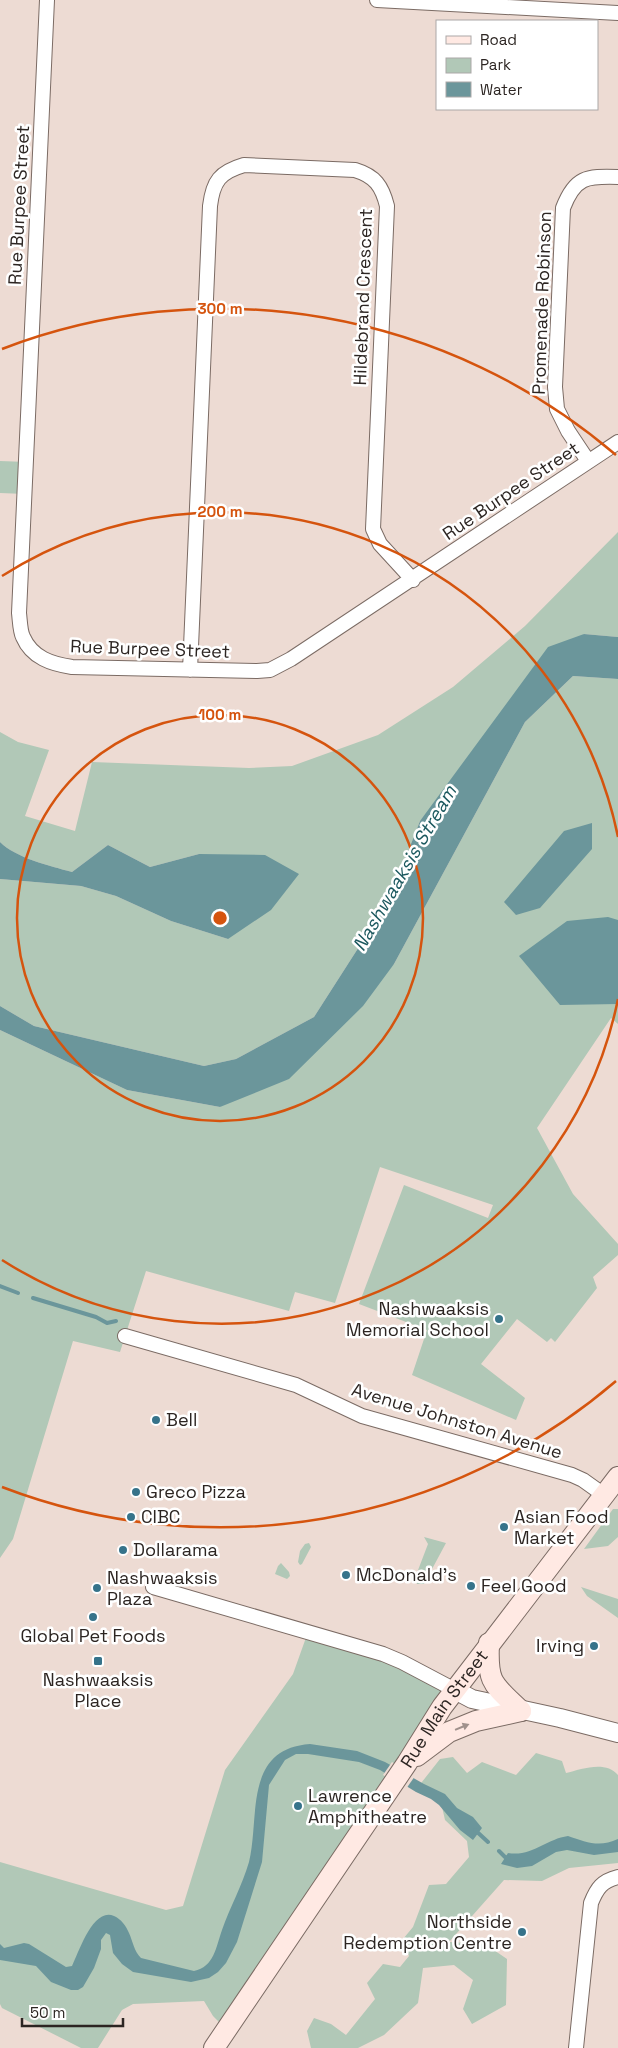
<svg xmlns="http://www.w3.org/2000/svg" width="618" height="2048" viewBox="0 0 618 2048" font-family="'Space Grotesk',sans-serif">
<rect width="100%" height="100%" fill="#eddbd3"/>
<path fill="#b1c8b7" d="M0 461 27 462 25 494 0 493Z
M618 532V637L584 634 420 821 389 900 314 1017 236 1059 204 1066 34 1026 0 1006V879L81 886 116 896 171 921 228 939 199 854 150 867 108 845 72 872C50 866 16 858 0 842V732L18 742 49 750 25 816 75 831 92 762 249 768 292 766 378 735 453 687 525 626Z
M573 676 618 679V1024L611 1018 537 1128 573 1194 618 1244V1255L593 1277 597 1288 555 1342 551 1338 547 1342 517 1319 481 1364 525 1398 516 1420 412 1375 427 1330 359 1304 404 1185 488 1218 493 1205 380 1167 335 1303 295 1292 289 1311 146 1271 120 1352 73 1341 13 1539 0 1558V1030L127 1090 220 1107 394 964 525 722Z
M613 1509H618V1537L608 1546 584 1549Z
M424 1537 446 1543 424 1584H417L415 1578 428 1544Z
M309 1543 311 1547 302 1564 300 1565 298 1562 300 1551 305 1544Z
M281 1563 289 1572 290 1576 287 1579 275 1574 278 1566Z
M581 1587 618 1599V1618L587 1596Z
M308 1632 383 1654 455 1690 227 2030 213 2016 204 2001 133 2004 122 2010 98 2048H81L2 2008 0 2004V1862L166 1910 183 1906 225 1770 293 1674Z
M536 1753 562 1761 566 1773C581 1769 606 1760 618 1775V1863L569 1868 542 1881 504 1880 449 1942 485 1944 507 1959 506 2005 472 2024 463 2009 473 1980 454 1965 423 1968 418 2003 384 2035 358 2048H311L307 2031 314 2018 331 2024 346 2035 375 1999 367 1983 383 1964 400 1967 409 1956 403 1939 413 1927 429 1885 446 1884 469 1857 467 1841 445 1820 440 1798 418 1787 440 1759 453 1757 467 1773 482 1762 516 1775Z"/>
<path fill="#6b969b" d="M584 634 618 637V679L573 676 525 722 394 964 363 1006 289 1079 220 1107 127 1090 0 1030V1006L34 1026 204 1066 236 1059 314 1017 389 900 420 821 548 647Z
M592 823V849L540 908 516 915 504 902 564 831Z
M0 842C16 858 50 866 72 872L108 845 150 867 199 854 265 855 299 874 271 910 228 939 171 921 116 896 81 886 0 879Z
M608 917 618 920V1004L560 1005 519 956 567 921Z
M310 1744 357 1751 385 1762 424 1784 445 1794 457 1808 473 1817 482 1828 473 1840 460 1830 439 1805 431 1799 416 1792 380 1770 359 1762 308 1754H296L285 1760 269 1785 262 1862 237 1942 226 1963 218 1972 209 1978 191 1982 133 1972 122 1964 113 1953 110 1935 106 1933 101 1940V1949L94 1968 83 1987 78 1990H71L51 1982 36 1966 0 1960V1944L4 1948 24 1943 29 1944 66 1967 72 1966C79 1952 93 1907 114 1916 121 1919 126 1926 129 1933 133 1942 134 1951 141 1958L194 1971C214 1967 216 1947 222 1930 230 1907 242 1886 249 1862 260 1817 243 1749 310 1744Z
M568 1836C586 1842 599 1848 618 1839V1852L594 1855 567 1850 556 1852 532 1866 517 1868 501 1864 508 1853C532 1857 546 1839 568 1836Z"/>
<path fill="#eddbd3" d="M392 1762 415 1776 406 1789 383 1775Z"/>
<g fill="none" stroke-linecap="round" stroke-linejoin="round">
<path stroke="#6b969b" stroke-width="4" d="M0 1286 18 1293
M33 1298 96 1317 107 1323 116 1321
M475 1830 488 1842
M499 1851 505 1857 509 1858"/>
<g stroke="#7b6b64" stroke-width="16">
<path id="minor" d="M47 0 19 613C20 621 20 631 23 637 32 658 52 664 72 667L257 671 270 670 291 659 618 442
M377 0 618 13
M588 461 568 431 557 409 555 387 563 208C575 177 586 176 618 177
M190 670 210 206C213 181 220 172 244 165L355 170C375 176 382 186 387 206L373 529 380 544 413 580
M125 1336 296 1385 362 1416 572 1475 583 1480 604 1495
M153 1587 383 1654 402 1662 455 1690
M576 2048 591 1903C597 1888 602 1881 618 1877"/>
</g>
<g stroke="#7b6b64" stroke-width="20">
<path id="tertiary" d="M455 1690 472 1699 560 1718 618 1733"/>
</g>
<g stroke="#7b6b64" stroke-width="22">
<g id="secondary">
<path d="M489 1643C487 1684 493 1684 521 1711"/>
<path d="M417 1756 449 1732 476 1721 521 1711"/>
<path id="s1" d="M214 2048 407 1763 442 1707 618 1477"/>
</g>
</g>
<use href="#minor" stroke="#fff" stroke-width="14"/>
<use href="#tertiary" stroke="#fff" stroke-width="18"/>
<use href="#secondary" stroke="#ffe9e3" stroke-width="20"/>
</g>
<defs><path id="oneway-solid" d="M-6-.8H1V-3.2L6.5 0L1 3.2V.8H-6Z" transform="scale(1.25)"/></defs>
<use fill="#a0918c" href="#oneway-solid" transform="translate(462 1727) rotate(-22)"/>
<g fill="none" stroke="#d5540e" stroke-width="2.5">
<circle cx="220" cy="918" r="203"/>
<path d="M618 999A406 406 0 0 1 2 1260M2 576A406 406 0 0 1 618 837"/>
<path d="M616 1381A609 609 0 0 1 2 1487M2 349A609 609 0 0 1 616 455"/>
</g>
<g fill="#36738a" stroke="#fff" stroke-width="2">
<circle cx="499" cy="1319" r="5"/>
<circle cx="156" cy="1420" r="5"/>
<circle cx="136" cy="1492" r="5"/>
<circle cx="131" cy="1517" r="5"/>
<circle cx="504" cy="1527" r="5"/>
<circle cx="123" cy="1550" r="5"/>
<circle cx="346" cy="1575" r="5"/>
<circle cx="471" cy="1586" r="5"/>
<circle cx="97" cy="1588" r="5"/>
<circle cx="93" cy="1617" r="5"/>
<circle cx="594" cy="1646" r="5"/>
<rect x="93" y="1656" width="10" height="10" rx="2.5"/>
<circle cx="298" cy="1806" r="5"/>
<circle cx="522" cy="1932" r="5"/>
</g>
<g text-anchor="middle" stroke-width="5" stroke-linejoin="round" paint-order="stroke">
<g font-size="18" fill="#2c2522" stroke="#fff">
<text transform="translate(19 205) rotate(-87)" y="6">Rue Burpee Street</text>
<text transform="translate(363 297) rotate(-88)" y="6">Hildebrand Crescent</text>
<text transform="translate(542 303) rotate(-88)" y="6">Promenade Robinson</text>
<text transform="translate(511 491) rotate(-34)" y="6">Rue Burpee Street</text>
<text transform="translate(150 649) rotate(2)" y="6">Rue Burpee Street</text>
<text transform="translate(457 1421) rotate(17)" y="6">Avenue Johnston Avenue</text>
<text dy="6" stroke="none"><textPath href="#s1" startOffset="410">Rue Main Street</textPath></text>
</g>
<g font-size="18" fill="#2c2522" stroke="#fff" text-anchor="start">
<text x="489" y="1315" text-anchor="end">Nashwaaksis<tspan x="489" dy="21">Memorial School</tspan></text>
<text x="166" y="1426">Bell</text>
<text x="146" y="1498">Greco Pizza</text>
<text x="141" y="1523">CIBC</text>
<text x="514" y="1523">Asian Food<tspan x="514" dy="21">Market</tspan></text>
<text x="133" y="1556">Dollarama</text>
<text x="356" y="1581">McDonald's</text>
<text x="107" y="1584">Nashwaaksis<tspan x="107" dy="21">Plaza</tspan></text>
<text x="481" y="1592">Feel Good</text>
<text x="93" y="1642" text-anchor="middle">Global Pet Foods</text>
<text x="584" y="1652" text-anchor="end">Irving</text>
<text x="98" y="1686" text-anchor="middle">Nashwaaksis<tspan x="98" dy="21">Place</tspan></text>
<text x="308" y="1802">Lawrence<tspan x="308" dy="21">Amphitheatre</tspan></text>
<text x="512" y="1928" text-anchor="end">Northside<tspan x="512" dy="21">Redemption Centre</tspan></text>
</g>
<g font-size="19" font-style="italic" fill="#1c595f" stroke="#fff">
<text transform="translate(404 868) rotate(-60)" y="7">Nashwaaksis Stream</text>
</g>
</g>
<circle cx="220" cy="918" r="8" fill="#d5540e" stroke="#fff" stroke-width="2.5"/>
<g font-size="15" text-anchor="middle" font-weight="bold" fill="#d5540e" stroke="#fff" stroke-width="5" stroke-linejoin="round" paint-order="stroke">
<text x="220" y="314">300 m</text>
<text x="220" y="517">200 m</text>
<text x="220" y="720">100 m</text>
</g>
<rect x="436" y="20" width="162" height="90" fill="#ffffff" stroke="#aba8a7"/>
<rect x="446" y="36" width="25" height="8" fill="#ffe9e3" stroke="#aba8a7"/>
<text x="480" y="45" font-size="15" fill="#2c2522">Road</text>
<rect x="446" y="58" width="25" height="15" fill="#b1c8b7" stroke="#aba8a7"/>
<text x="480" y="70" font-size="15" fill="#2c2522">Park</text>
<rect x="446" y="82" width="25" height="15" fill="#6b969b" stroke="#aba8a7"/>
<text x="480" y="95" font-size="15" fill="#2c2522">Water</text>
<path d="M22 2018v8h101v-8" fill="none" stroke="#2c2522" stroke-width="2.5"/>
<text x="30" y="2018" font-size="15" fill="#2c2522" stroke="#ffffff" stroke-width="4" paint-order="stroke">50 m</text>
</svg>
